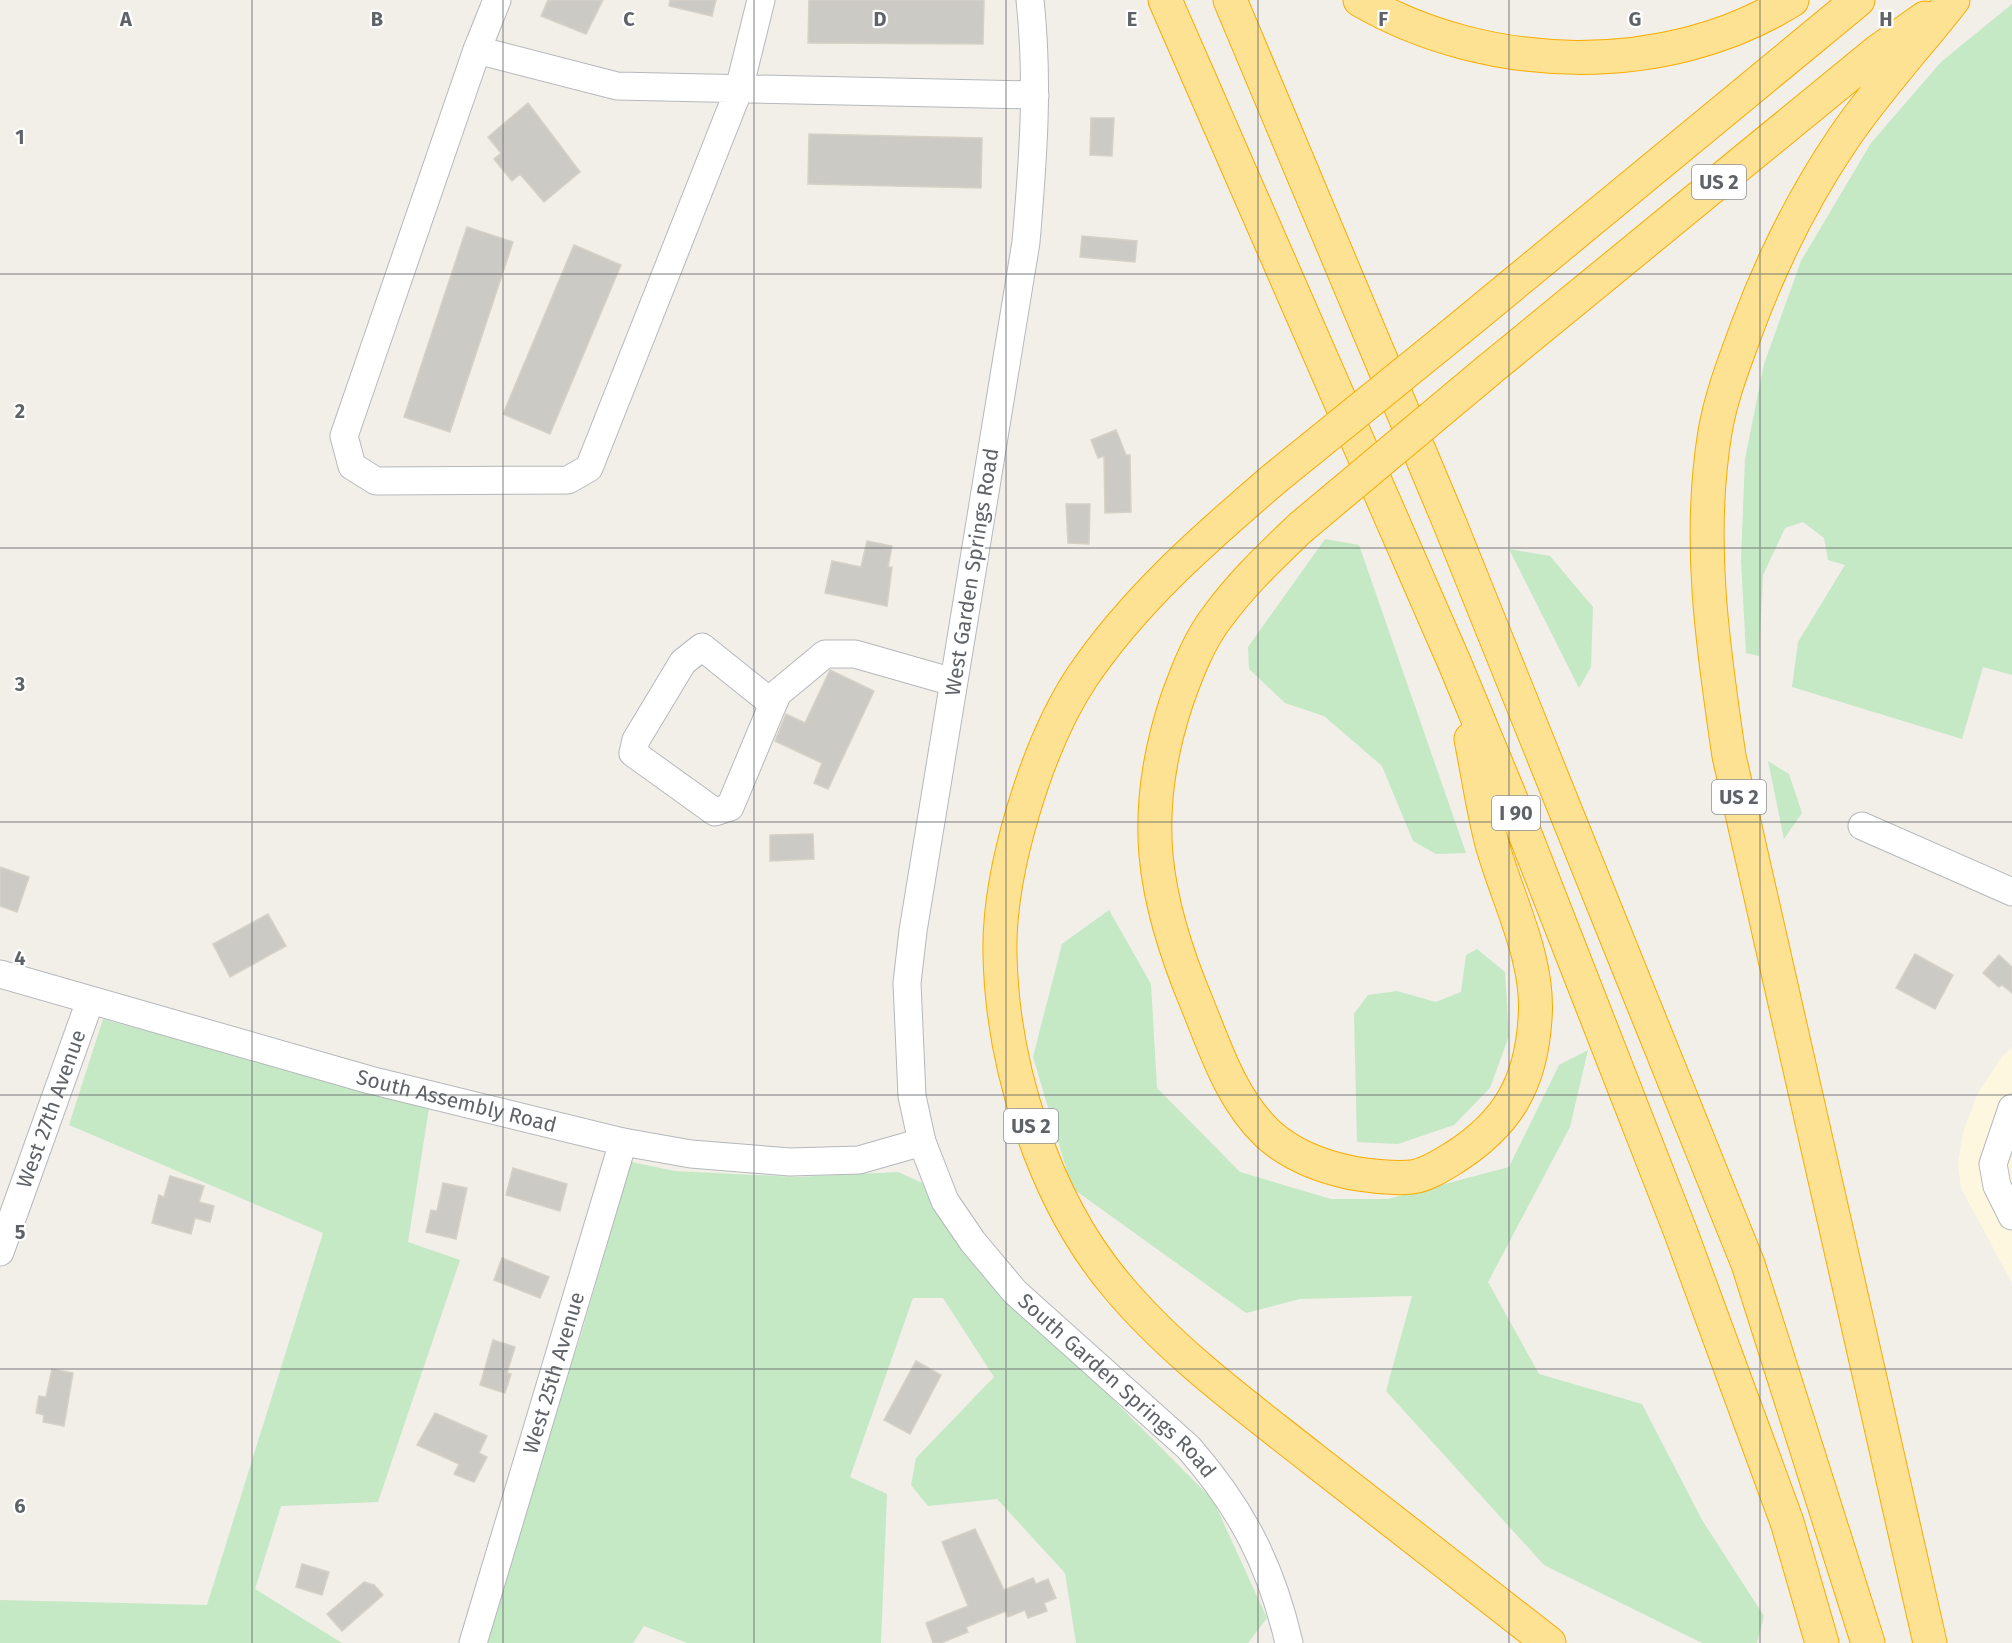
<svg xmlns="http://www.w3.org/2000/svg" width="2012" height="1643" viewBox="0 0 2012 1643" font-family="'Fira Sans',sans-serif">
<rect width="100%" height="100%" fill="#f1efe8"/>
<path fill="#fef7e0" d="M2012 1047V1283L1961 1188 1958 1164 1963 1132 1978 1093 2003 1055Z"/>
<path fill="#c5e8c5" d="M2012 4V675L1983 667 1962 739 1792 687 1798 642 1845 565 1828 560 1824 538 1803 522 1785 528 1763 575 1759 656 1746 653 1741 560 1745 459 1764 364 1801 261 1871 143 1941 62Z
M1325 539 1359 545 1466 853 1436 854 1413 841 1382 766 1324 716 1285 703 1249 669 1248 647Z
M1509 549 1550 556 1593 607 1591 667 1579 688Z
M1768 761 1789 774 1802 813 1784 839Z
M1109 910 1151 984 1157 1088 1240 1172 1331 1199H1388L1509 1167 1559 1065 1588 1050 1570 1127 1488 1282 1539 1374 1642 1404 1702 1520 1764 1616 1757 1643H1702L1544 1565 1386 1391 1412 1296 1300 1299 1246 1313 1072 1188 1033 1057 1062 944Z
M1477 949 1505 972 1509 1036 1490 1088 1454 1125 1398 1144 1357 1142 1354 1014 1368 995 1397 991 1436 1002 1461 992 1466 955Z
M103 1019 429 1108 408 1242 460 1260 378 1502 281 1506 255 1589 342 1643H0V1600L207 1605 323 1233 69 1125Z
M631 1162 675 1171 797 1177 898 1172 927 1185 1051 1337 1213 1500 1267 1618 1248 1643H1076L1065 1573 997 1499 928 1506 911 1485 916 1458 994 1377 943 1298H913L850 1477 887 1494 881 1643H687L644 1626 633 1643H479L581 1335Z"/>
<path fill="#cccac5" stroke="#d6d1c6" stroke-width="1.5" d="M548 0H603L586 34 541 16Z
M670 0H716L712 16 669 6Z
M809 0H984L983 44 808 43Z
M528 103 580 172 544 202 520 174 512 181 494 159 501 153 488 137Z
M1091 118H1114L1112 156 1090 155Z
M809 134 982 138 981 188 808 184Z
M467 227 513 242 450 432 404 417Z
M1082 236 1137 241 1135 262 1080 257Z
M574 245 621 265 550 434 503 414Z
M1116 430 1126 455H1130L1131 512 1105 513 1104 456 1098 458 1091 440Z
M1066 504H1090L1089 544 1068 543Z
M867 541 892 546 888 567H892L887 606 825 593 832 561 861 567Z
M830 670 874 691 828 789 814 783 822 763 775 741 786 714 805 723Z
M813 834 814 859 770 861V835Z
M0 867 29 877 17 912 0 906Z
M268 914 286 946 230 977 213 944Z
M1915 954 1953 975 1935 1009 1896 988Z
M1999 955 2012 967V993L2002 985 1999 987 1983 973Z
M513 1168 567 1184 560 1211 506 1195Z
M170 1176 204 1186 199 1202 214 1206 210 1222 195 1218 191 1234 152 1223 159 1195 164 1197Z
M443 1183 467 1188 456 1239 426 1232 431 1210 437 1211Z
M502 1258 549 1277 540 1298 494 1280Z
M493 1340 515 1347 507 1373 511 1374 505 1393 480 1385Z
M916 1361 941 1375 910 1434 884 1420Z
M52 1369 73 1373 64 1426 43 1422 44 1415 36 1413 39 1396 46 1397Z
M435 1413 487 1436 479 1453 487 1457 474 1482 454 1474 459 1464 417 1445Z
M975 1529 1004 1590 1033 1578 1036 1584 1048 1579 1056 1598 1044 1603 1047 1611 1028 1618 1025 1610 1008 1617 1006 1611 966 1627 968 1632 941 1643H933L926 1623 968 1606 942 1542Z
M302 1564 329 1572 322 1595 296 1587Z
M364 1582 374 1585 383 1595 342 1631 327 1614Z"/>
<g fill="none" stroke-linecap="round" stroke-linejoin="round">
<g stroke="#b5b8bc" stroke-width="29">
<g id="minor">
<path d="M761 0 739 89 589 468 568 480 376 481 352 466 344 436 477 50 617 86 1035 95"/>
<path id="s1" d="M1030 0C1039 83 1033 160 1026 242L913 931 907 983 912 1096 922 1142 945 1201 973 1242 1015 1292 1189 1448C1242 1509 1271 1565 1289 1643"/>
<path d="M477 50 497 0"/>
<path d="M773 704 702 647 683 662 636 740 633 753 715 812 730 807 773 704 778 693 825 654H855L953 682"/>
<path d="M1862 826 2012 892"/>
<path id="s2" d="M0 974 370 1080 623 1142 691 1154 790 1162 859 1160 922 1142"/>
<path d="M2012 1108 1993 1164 1997 1186 2012 1216"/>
<path id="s3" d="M0 1252 90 1001"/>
<path id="s4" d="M473 1643 623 1142"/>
</g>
</g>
<g stroke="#f9ab00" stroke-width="35">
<path id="highway" d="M1165 0 1455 664 1518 816 1681 1233 1787 1522 1822 1643
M1230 0 1450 524 1748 1264 1868 1643
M1360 0C1487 74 1666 79 1792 0
M1459 329 1858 0
M1490 369 1877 52 1925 18
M1274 479C1204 539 1134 600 1082 677 1037 745 998 872 1000 954 1002 1066 1044 1200 1117 1286 1173 1353 1245 1405 1313 1459 1392 1520 1470 1582 1549 1643
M1300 528C1271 556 1242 583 1218 616 1199 640 1187 672 1177 700 1139 814 1152 897 1198 1006 1216 1051 1232 1100 1268 1134 1291 1155 1323 1167 1352 1173 1372 1176 1393 1179 1412 1177 1427 1175 1442 1165 1455 1157 1508 1123 1531 1083 1535 1019 1540 960 1508 901 1492 844 1483 810 1478 774 1471 739
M1930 1643 1729 756C1713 649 1697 540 1715 432 1721 396 1735 361 1747 328 1772 261 1803 198 1843 139 1876 90 1917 46 1953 0"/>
</g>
<use href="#minor" stroke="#fff" stroke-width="27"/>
<use href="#highway" stroke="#fde293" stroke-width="33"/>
<g stroke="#f9ab00" stroke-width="35" stroke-linecap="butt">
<path id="highway-bridge" d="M1274 479 1459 329
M1300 528 1490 369"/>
</g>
<use href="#highway-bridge" stroke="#fde293" stroke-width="33"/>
</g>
<path fill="none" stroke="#5f6368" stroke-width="1.5" stroke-opacity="0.55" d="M252 0V1643M503 0V1643M754 0V1643M1006 0V1643M1258 0V1643M1509 0V1643M1760 0V1643M0 274H2012M0 548H2012M0 822H2012M0 1095H2012M0 1369H2012"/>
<g text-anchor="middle" stroke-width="4.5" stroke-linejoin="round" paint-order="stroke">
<g fill="#fff" stroke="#8f9295" stroke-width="1.5">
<rect x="1692" y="165" width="54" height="34" rx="4.5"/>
<rect x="1712" y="780" width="54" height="34" rx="4.5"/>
<rect x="1492" y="796" width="48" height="34" rx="4.5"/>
<rect x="1004" y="1109" width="54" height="34" rx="4.5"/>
</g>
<g font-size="20" font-weight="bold" fill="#5f6368">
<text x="1719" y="189">US 2</text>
<text x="1739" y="804">US 2</text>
<text x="1516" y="820">I 90</text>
<text x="1031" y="1133">US 2</text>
</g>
<g font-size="21" fill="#5f6368" stroke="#fff">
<text transform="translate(972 572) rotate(-81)" y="7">West Garden Springs Road</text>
<text dy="7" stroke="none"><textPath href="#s2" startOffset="474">South Assembly Road</textPath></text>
<text dy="7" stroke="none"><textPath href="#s3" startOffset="152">West 27th Avenue</textPath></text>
<text dy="7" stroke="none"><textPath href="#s4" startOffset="282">West 25th Avenue</textPath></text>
<text dy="7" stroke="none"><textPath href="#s1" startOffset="1470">South Garden Springs Road</textPath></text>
</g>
</g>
<g font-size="20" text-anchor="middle" font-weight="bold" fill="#5f6368" stroke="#fff" stroke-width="4.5" stroke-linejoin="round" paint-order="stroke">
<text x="126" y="26">A</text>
<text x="377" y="26">B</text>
<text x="629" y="26">C</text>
<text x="880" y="26">D</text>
<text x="1132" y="26">E</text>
<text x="1383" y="26">F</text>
<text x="1635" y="26">G</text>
<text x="1886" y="26">H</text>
<text x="20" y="144">1</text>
<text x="20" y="418">2</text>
<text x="20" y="691">3</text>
<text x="20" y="965">4</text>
<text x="20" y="1239">5</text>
<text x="20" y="1513">6</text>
</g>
</svg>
